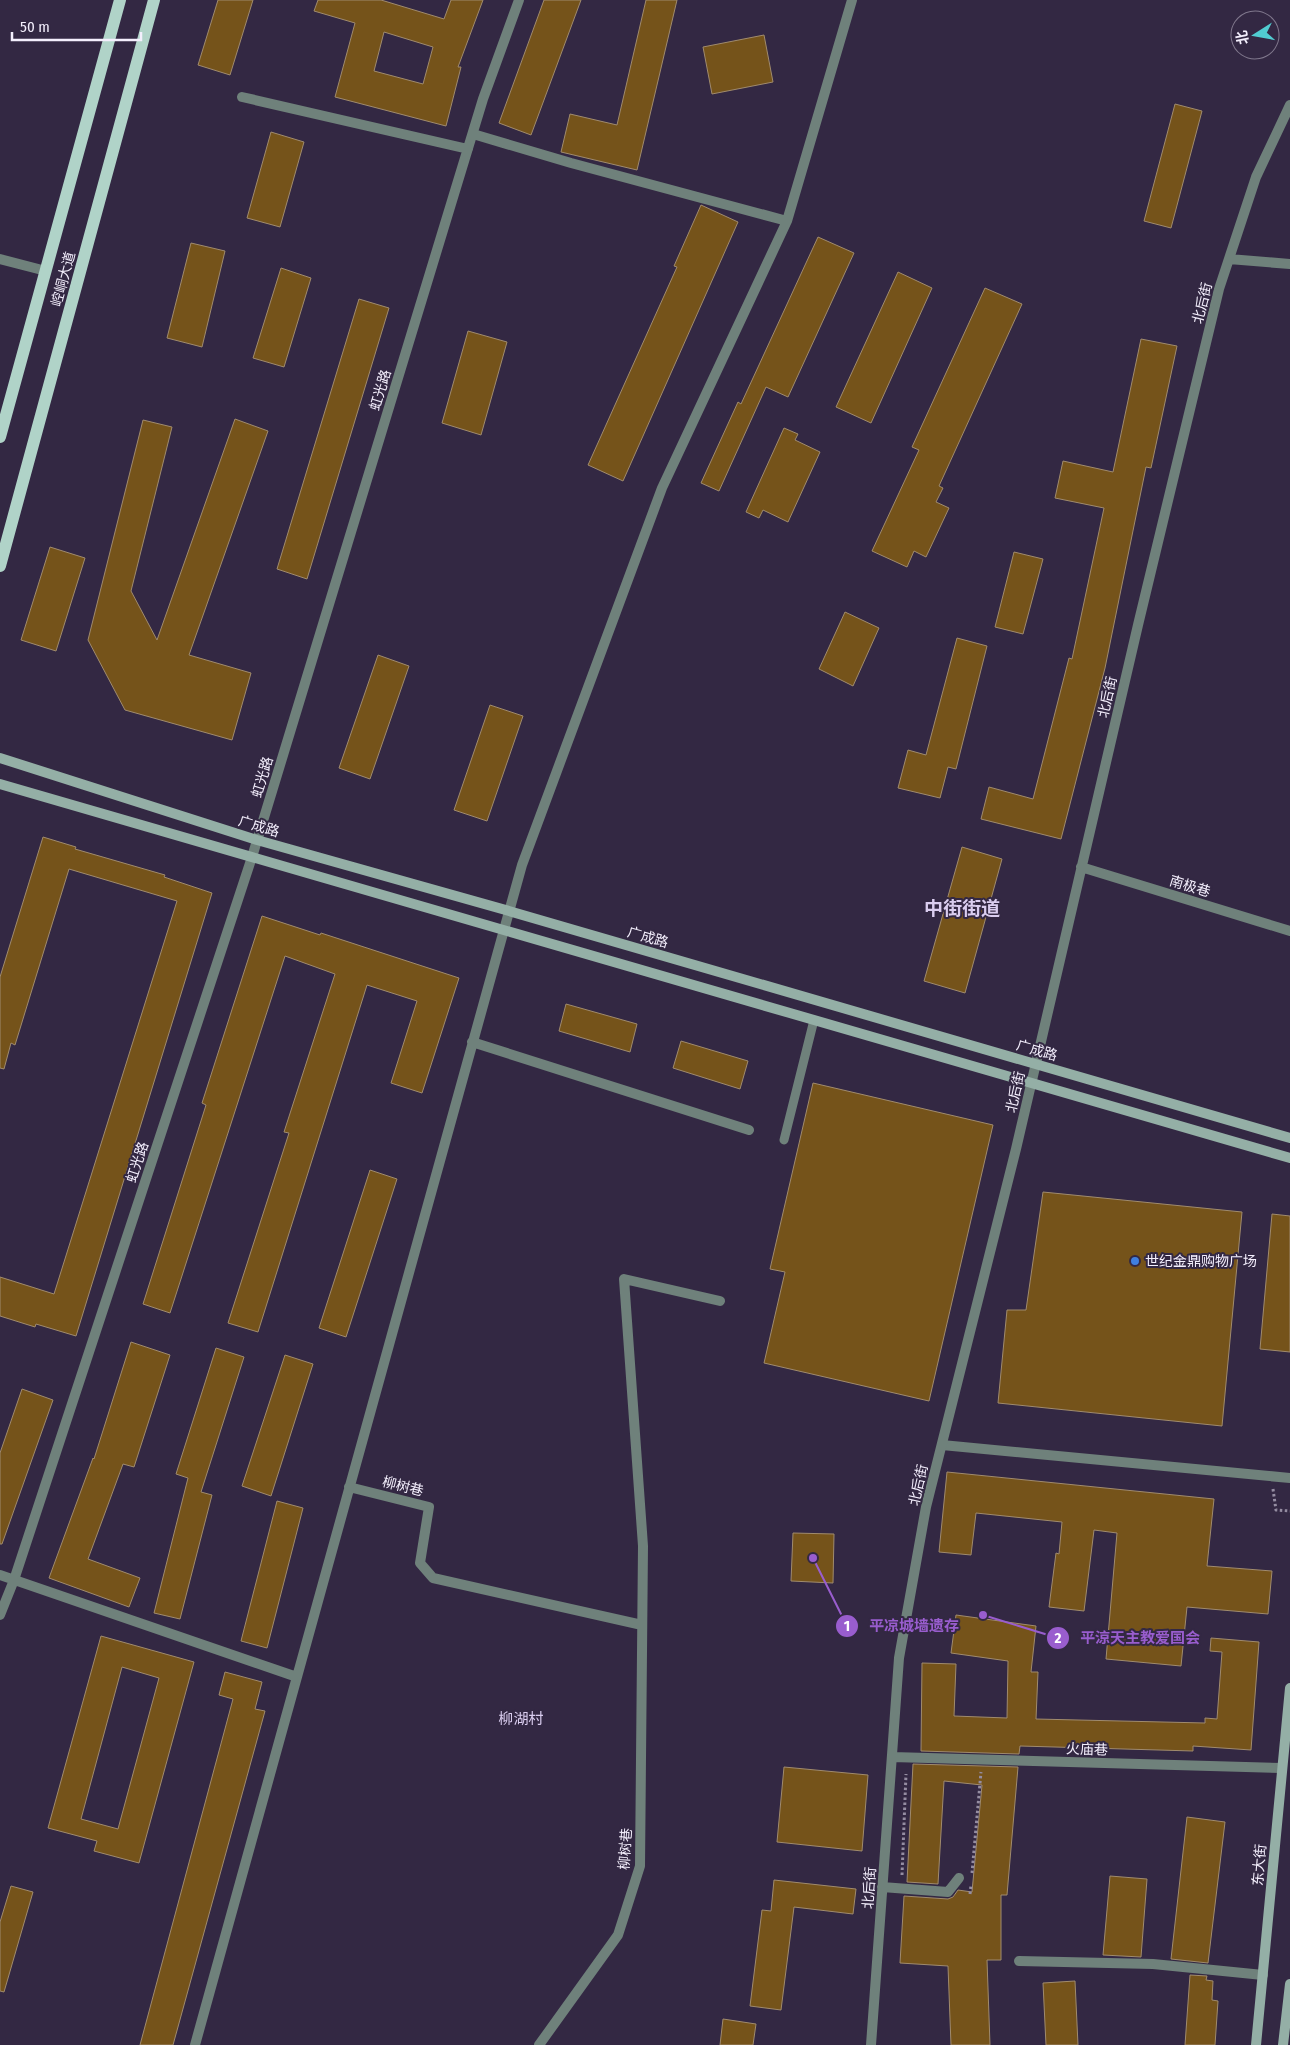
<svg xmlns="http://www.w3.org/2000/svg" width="1290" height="2045" viewBox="0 0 1290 2045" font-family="'Fira Sans Condensed','Noto Sans SC',sans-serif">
<rect width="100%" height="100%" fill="#332843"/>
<path fill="#75531a" stroke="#a08b6e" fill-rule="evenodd" d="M218 0H253L230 75 198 65Z
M318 0H381L444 19 451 0H483L458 67H461L446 126 335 97 355 23 314 11ZM384 32 433 47 423 84 374 71Z
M544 0H581L531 135 499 123Z
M646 0H677L637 170 561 152 570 114 617 125Z
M764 35 773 82 712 94 703 47Z
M1175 104 1202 111 1171 228 1144 221Z
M271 132 304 142 280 227 247 218Z
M701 205 738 222 623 481 588 465 677 267 674 266Z
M818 237 854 253 788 397 766 387 719 491 701 483 738 402 741 404Z
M191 243 225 251 202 347 167 338Z
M281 268 311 278 284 367 253 358Z
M898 272 932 288 871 423 836 407Z
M985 288 1022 304 939 486 943 488 936 502 949 508 926 557 914 551 907 567 872 551 919 450 912 447Z
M359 299 389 308 307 579 277 569Z
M468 331 507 342 481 435 442 423Z
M1141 339 1177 346 1151 468 1146 467 1105 668 1061 839 981 819 989 787 1033 799 1069 658 1072 659 1104 508 1055 498 1063 461 1113 472Z
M235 419 268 431 189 655 251 673 232 740 125 710 88 640 143 420 172 427 131 591 157 640Z
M784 428 798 434 795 440 820 452 788 522 763 510 759 518 746 512Z
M50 547 85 558 56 651 21 640Z
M1014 552 1043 559 1023 634 995 627Z
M845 612 879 628 853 686 819 669Z
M957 638 987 646 956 769 948 767 940 798 898 788 908 750 926 755Z
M378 655 409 666 370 779 339 768Z
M490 705 523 716 487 821 454 810Z
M43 837 76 847 75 849 165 875 164 877 212 893 76 1336 36 1324 35 1327 0 1316V1277L54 1294 177 901 69 869 15 1045 11 1043 4 1069 0 1068V977Z
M962 847 1002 859 965 993 924 981Z
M262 916 320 935 321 933 459 978 422 1093 391 1083 417 1001 367 985 258 1332 228 1323 289 1133 284 1132 335 974 285 956 170 1313 143 1304 206 1105 202 1103Z
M566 1004 637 1024 630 1052 559 1031Z
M681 1041 748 1061 740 1089 673 1068Z
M813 1083 993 1125 929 1401 764 1363 785 1272 770 1269Z
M370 1170 397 1179 346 1337 319 1328Z
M1043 1192 1242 1212 1222 1426 998 1403 1007 1310H1026Z
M1272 1214 1290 1216V1352L1260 1349Z
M131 1342 170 1355 134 1467 123 1464 88 1559 140 1578 129 1607 49 1578 93 1458 94 1459Z
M216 1348 244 1357 201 1492 212 1495 180 1619 154 1613 188 1478 176 1474Z
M285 1355 313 1364 271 1496 242 1486Z
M22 1389 53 1400 2 1544H0V1453Z
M947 1472 1214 1499 1207 1566 1272 1571 1268 1614 1187 1607 1181 1666 1106 1659 1117 1533 1094 1530 1084 1611 1049 1607 1056 1553 1059 1554 1062 1522 976 1513 971 1555 939 1552Z
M277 1501 303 1508 267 1648 241 1641Z
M793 1533 834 1534 833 1583 791 1581Z
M956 1615 1036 1626 1031 1672H1038L1036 1719 1205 1723V1718L1217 1719 1222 1652 1210 1651 1211 1638 1259 1642 1251 1750 1193 1746V1751L1020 1746 1019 1754 921 1751 922 1663 956 1664 954 1716 1007 1718 1008 1661 951 1653Z
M101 1636 194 1662 139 1863 94 1851 97 1841 48 1828ZM122 1667 159 1678 118 1829 81 1819Z
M225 1672 262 1682 255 1709 265 1711 173 2045H140L233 1699 219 1695Z
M913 1764 1018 1767 1007 1895H1001V1960H987L990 2045H951L948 1966 900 1963 904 1896 948 1899 953 1897 958 1890 972 1892 982 1785 944 1781 938 1884 907 1882Z
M784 1767 868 1775 862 1851 777 1842Z
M1187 1817 1225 1822 1208 1963 1171 1959Z
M1110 1876 1147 1879 1141 1957 1103 1955Z
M774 1880 856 1889 853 1914 794 1907 781 2010 750 2006 762 1910 771 1911Z
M11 1886 33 1892 4 1992 0 1991V1922Z
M1190 1975 1207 1976 1206 1980 1213 1981 1212 2000 1218 2001 1215 2045H1185Z
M1075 1981 1078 2045H1046L1043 1983Z
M723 2019 756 2024 753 2045H720Z"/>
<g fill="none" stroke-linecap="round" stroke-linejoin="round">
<path stroke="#958da2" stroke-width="3" stroke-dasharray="2.5 2.5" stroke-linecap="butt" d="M1273 1489 1276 1510 1290 1511
M972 1873 981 1772
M902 1875 906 1774
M970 1894 971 1885"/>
<path stroke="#6f817b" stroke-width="9" d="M784 1140 814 1020"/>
<path stroke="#6f817b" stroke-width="10" d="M942 1445 1290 1478"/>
<path stroke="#6f817b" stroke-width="10" d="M242 97 468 149
M473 134 571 163 787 221
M0 259 46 271
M1229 259 1290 264
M1081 867 1290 931
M472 1042 749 1130
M349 1487 429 1507 420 1563 433 1578 642 1625
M0 1575 297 1677
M0 1615 14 1580 252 857 483 99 519 0
M892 1757 1282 1768
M882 1887 948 1892 959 1878
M1019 1961 1153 1964 1263 1975
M195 2045 522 865 662 488 787 221 852 0
M539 2045 618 1935 640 1866 643 1546 624 1279 720 1301
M871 2045 899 1658 926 1507 1016 1149 1138 625 1219 289 1256 177 1290 105"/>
<path stroke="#94afa6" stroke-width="10" d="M0 758 257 840 509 911 1290 1138
M0 784 1290 1158
M1256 2045 1290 1688
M1283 2045 1290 1984"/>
<path stroke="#b0d3c8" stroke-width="12" d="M0 437 120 0
M0 566 154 0"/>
</g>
<circle fill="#3f7fe0" stroke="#332843" stroke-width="2" cx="1135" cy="1261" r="5"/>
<g text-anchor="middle" stroke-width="4" stroke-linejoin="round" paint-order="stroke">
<g font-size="14" fill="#f4effd" stroke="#332843">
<text transform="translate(63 279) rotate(-75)" y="5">崆峒大道</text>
<text transform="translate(1202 303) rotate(-76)" y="5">北后街</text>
<text transform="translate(380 390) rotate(-73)" y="5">虹光路</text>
<text transform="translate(1107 697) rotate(-77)" y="5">北后街</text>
<text transform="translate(262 777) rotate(-73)" y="5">虹光路</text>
<text transform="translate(259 826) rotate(17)" y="5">广成路</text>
<text transform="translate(1190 886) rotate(17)" y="5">南极巷</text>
<text transform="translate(648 937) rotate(16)" y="5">广成路</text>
<text transform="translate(1037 1050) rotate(16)" y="5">广成路</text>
<text transform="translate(1015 1092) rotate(-77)" y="5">北后街</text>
<text transform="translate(137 1162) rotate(-72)" y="5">虹光路</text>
<text transform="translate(918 1485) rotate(-77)" y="5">北后街</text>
<text transform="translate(403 1486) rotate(14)" y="5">柳树巷</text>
<text transform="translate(1087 1749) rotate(2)" y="5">火庙巷</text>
<text transform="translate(625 1849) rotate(-86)" y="5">柳树巷</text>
<text transform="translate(1259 1865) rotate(-85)" y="5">东大街</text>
<text transform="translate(869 1888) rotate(-86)" y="5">北后街</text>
</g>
<g font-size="14" fill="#f4effd" stroke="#332843" text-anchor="start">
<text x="1145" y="1266">世纪金鼎购物广场</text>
</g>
<g font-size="15" fill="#dacdef" stroke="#332843">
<text x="521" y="1724">柳湖村</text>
</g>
<g font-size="19" font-weight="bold" fill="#dacdef" stroke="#332843">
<text x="962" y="915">中街街道</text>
</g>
</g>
<path fill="none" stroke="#995dce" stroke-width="2" d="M813 1558L847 1626M983 1615L1058 1638"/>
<g fill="#995dce" stroke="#332843" stroke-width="2">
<circle cx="813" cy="1558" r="5"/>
<circle cx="983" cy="1615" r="5"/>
<circle cx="847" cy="1626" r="12"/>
<circle cx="1058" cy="1638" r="12"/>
</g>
<g font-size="15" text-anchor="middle" font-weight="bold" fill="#fff">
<text x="847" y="1631">1</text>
<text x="1058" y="1643">2</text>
</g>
<g font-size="15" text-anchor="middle" font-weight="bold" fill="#995dce" stroke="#332843" stroke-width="4" stroke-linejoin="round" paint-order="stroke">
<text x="914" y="1631">平凉城墙遗存</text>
<text x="1140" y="1643">平涼天主教爱国会</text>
</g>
<g transform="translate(1255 35) rotate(259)"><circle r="24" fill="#332843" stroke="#80788d"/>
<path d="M0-4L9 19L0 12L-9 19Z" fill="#51ccd1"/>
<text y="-8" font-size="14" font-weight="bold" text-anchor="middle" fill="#f4effd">北</text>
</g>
<path d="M12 32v8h129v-8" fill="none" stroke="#f4effd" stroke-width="2.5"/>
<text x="20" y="32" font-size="15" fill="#f4effd" stroke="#332843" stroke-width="4" paint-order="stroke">50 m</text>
</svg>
